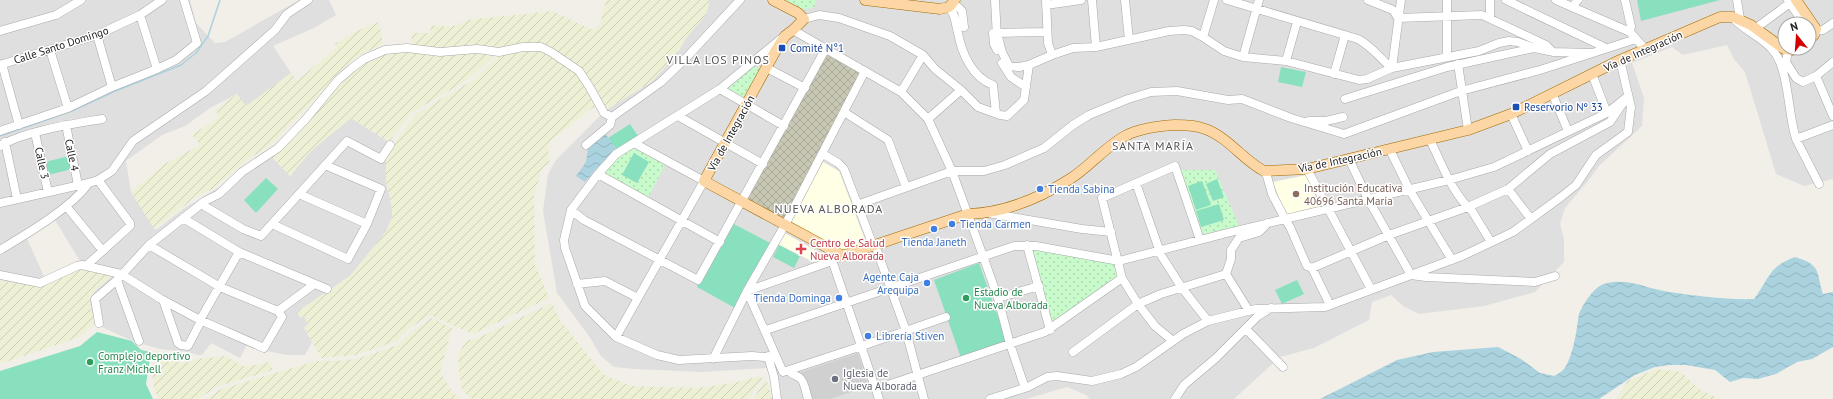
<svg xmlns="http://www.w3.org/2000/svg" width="1833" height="399" viewBox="0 0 1833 399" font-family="'PT Sans',sans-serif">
<defs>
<pattern id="construction-cross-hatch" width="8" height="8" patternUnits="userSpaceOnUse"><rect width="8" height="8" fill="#c7c7b4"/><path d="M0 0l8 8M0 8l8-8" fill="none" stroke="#abab9a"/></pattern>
<pattern id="farmland-furrows" width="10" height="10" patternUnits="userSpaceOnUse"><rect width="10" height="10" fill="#eef0d5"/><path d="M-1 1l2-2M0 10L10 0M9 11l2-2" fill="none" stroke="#ccceb7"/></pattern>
<pattern id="park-dots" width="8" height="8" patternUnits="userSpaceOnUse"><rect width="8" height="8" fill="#c8facc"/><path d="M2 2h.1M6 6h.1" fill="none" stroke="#acd6af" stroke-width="1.8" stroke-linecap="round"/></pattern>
<pattern id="water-waves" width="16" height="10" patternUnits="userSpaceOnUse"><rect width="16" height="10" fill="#aad3df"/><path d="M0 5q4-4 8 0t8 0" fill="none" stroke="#92b5bf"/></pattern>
</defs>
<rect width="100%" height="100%" fill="#f2efe9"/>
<path fill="#e0dfdf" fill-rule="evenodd" d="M0 0H190L196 23 215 43 225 42 299 0H329L336 15 314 28 273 46 291 73 246 107 237 94 210 108 185 126 162 135 126 161 131 192 156 230 183 209 221 186 243 167 266 151 290 176 310 151 351 118 389 142 386 182 392 207V217L386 232 350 276 297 312 304 316 308 325 304 328 312 342 305 355H287L267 351 248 343 240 358 211 343 202 355H198L188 352 160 349 135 342 95 324 89 300 95 291 113 275 105 267 80 261 55 220 27 239 48 285 38 304 0 284Z
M710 0H1833V179L1804 186 1776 174 1745 72 1734 59 1727 45 1683 55 1672 47 1632 63 1644 98 1642 126 1599 166 1588 181 1565 208 1560 224 1564 239V262L1535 292 1484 306 1419 314 1403 306 1391 295 1372 302 1369 320 1314 348 1280 357 1234 399H1090L1086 395 1067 387 1026 399H775L768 368 702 372 635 369 614 367 601 356 589 336 557 293 543 211 548 174 556 160 606 110 651 82 675 57 686 38 706 14ZM1785 24H1809V48H1785Z"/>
<path fill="#ffffe5" d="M823 162 839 171 867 245 843 252 789 223Z
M1306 175 1320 206 1286 216 1273 182Z
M785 233 823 255 825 258 813 262 778 244Z"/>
<path fill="#d0d0d0" d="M858 353 869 386 830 399H811L795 374Z"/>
<path fill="url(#construction-cross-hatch)" d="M827 53 861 72 784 218 745 199Z"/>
<path fill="url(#farmland-furrows)" d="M606 0H710L706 14 686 38 675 57 651 82 606 110 592 85 547 47 507 49H431L412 46 411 33H431L430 25 451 27 468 20 552 11 593 30 600 25Z
M379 22 383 44 360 55 349 63 270 146 245 161 213 189 198 195 154 229 131 192 164 164 200 145 192 135 219 117 215 110 237 94 246 106 291 73 297 81 337 47 335 44 356 31Z
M523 49H541L576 73 596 105 550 141 548 146 549 162 539 173 540 177 534 195 535 264 549 298 473 334 430 315 408 329 397 341 356 355 321 358 304 327 308 325 304 316 300 318 297 312 350 276 386 232 392 217V207L386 182V159L392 146 416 114 475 79 501 53Z
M477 50 496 54 476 73 459 85 411 113 389 142 351 118 311 151 290 176 271 156 340 81 358 66 385 52Z
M86 268 113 275 95 291 89 300 95 324 79 337 0 364V280L37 287 48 285 78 269Z
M552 303 560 320 602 373 608 377 632 386 697 388 733 383 760 376 763 378 748 399H472L462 390 458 365 460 351 467 340 476 339Z
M432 318 452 328 440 372 451 390 460 399H206L221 389 316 361H336L356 359 398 345 410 333Z
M154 351 179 355 182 363 197 359 225 356 245 367 270 362 273 370 218 386 198 399H159L154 389 152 371Z
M1656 369 1681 372 1699 389 1720 399H1616L1628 381Z
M766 379 773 399H753Z"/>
<path fill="url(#park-dots)" d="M782 0H816L814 8 804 9Z
M755 66 760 69 743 99 726 90Z
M632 147 665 165 648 198 603 173 618 156Z
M1180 170H1215L1239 226 1203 234Z
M1031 248 1116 264 1118 277 1051 325Z"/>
<path fill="#88e0be" d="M1637 0H1720L1641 21Z
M1281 67 1306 72 1302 87 1278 82Z
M630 124 638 136 617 150 608 138Z
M634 153 649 162 637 183 622 175Z
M69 156 72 169 48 175 45 162Z
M266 178 278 189 256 213 244 200Z
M1217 179 1224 197 1213 201 1206 184Z
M1202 181 1211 205 1196 210 1188 186Z
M1219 204 1224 220 1201 227 1196 211Z
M732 223 770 243 735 308 697 287Z
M779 245 800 256 794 268 773 257Z
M979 263 1007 342 961 358 934 280Z
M1297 280 1304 294 1282 304 1275 290Z
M97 332 132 341 141 350 151 352 146 384 153 399H0V371L80 346Z"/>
<path fill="url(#water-waves)" d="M605 133 617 150 596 169 585 182 576 176 586 162 588 147Z
M1795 257C1822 265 1816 272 1823 294L1833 292V347L1812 359 1797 362 1776 374 1758 379 1743 378 1730 382 1715 370 1686 365H1670L1655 367 1635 375 1599 399H1320L1397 360 1433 352 1498 347 1521 359 1540 373 1554 376C1557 374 1562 372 1564 369 1571 360 1576 337 1577 326 1578 322 1578 318 1579 314 1583 304 1594 287 1604 284 1627 277 1647 289 1669 292 1698 296 1726 300 1754 299 1769 279 1769 266 1795 257Z"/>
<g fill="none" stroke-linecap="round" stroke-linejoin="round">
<path stroke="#aad3df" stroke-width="1.5" d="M0 136 72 111 113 92 181 65 196 53 208 36 220 0"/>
<g stroke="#a9a9a9" stroke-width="9">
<path id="minor" d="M995 0 997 38
M1046 0 1048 43 1052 55
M1092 0 1096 47
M1125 0 1129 40
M1227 0 1358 39C1374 48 1379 58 1392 68L1401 0
M1368 0 1393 10 1398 18 1482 15 1546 45 1553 52
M1506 0 1606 48
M1556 0 1630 32 1645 49
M1625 0 1631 26 1630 32
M1737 0 1740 19
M1788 0 1804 24
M954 3 962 11 964 27
M1046 5 1081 0
M949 7C956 15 955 23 958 33 962 54 972 77 993 85L996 113
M1572 7 1578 0
M140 15 157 69
M1490 17V0
M804 19 819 15 839 18 890 36 923 55 935 69 961 90 978 107 1000 115 1007 116 1024 100 1029 65 1052 55 1073 48 1096 47 1169 31 1184 30 1192 31 1203 37 1224 51 1243 57 1286 61 1359 80 1367 79 1392 68 1479 51 1499 43 1509 41 1518 42 1534 48 1554 52 1591 53
M1734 19C1746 32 1765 38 1775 53 1789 73 1788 114 1796 139L1833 125
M1756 28 1790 3
M793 30 901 92 928 119 952 171 983 256 998 298 1010 344 1025 388
M0 31 56 15 81 0
M1816 31 1823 30 1833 23
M993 33 994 44 997 50
M97 35 112 87
M1203 37 1214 0
M50 50 68 108
M1788 51 1786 62 1796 78 1803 82 1816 76 1833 62
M1447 56V0
M1243 57 1259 0
M1286 61 1297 22
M1002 63 1011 77 1026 87
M2 64 19 125
M1458 64 1468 130
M0 65 97 35 140 15 162 0
M1029 65 1019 67 1009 66 1002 52 997 33 1047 32
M767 68 805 88
M1334 74 1345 35
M1592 74 1607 113
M1816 76 1833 116
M720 89 784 126
M901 92 923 55
M1552 93 1568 131
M1345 99 1447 67 1534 48
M844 112 888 140 906 187
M1511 114 1528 151
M678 116 763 164
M928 119 961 90
M1309 121H1326L1343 117
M66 125 78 185
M0 131 68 108 112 87 157 69 176 60 197 43 184 0
M35 133 48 192
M1796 139 1819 184
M1430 140C1442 164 1452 193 1472 211L1491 242
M5 142 17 199
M586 145 610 125 612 117 661 82 686 58 740 0
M0 146C24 131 73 124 102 119
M1390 150 1409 189 1452 260
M823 154 838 163 844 169 872 243 875 245 906 331 924 399
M1349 159 1368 199 1411 275 1426 277 1535 282 1555 276
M1307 169 1371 289
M1264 171 1267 176 1272 194 1285 219 1290 227 1307 266 1312 268 1330 305
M598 174 720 242
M1136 183 1161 255 1182 288 1208 321
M1508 189 1531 219
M299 194 367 224
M0 203 89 183 98 180 112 171 133 141 206 91 275 30 287 14 308 0
M201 204 243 229 261 236 347 141 381 159 390 145
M857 205 952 171H984L1005 165 1044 148 1073 125 1089 115 1128 99 1151 92 1177 91 1228 100 1242 99 1291 118 1344 134 1461 91 1540 70 1636 39
M66 206 103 251
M571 210 584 220 698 280 826 48
M988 213 1082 229 1111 232
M183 218 239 252 327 289
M272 224 348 259 367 224 381 189 325 165
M1027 245 1050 330
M0 250C28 233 70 209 89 183
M841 255 832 261 747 291 783 372 862 346 946 317
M831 257 879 399
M87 265 130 226V223L98 180
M1312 268 1389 235 1468 207 1508 189 1550 154 1610 122 1625 100
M1226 274 1231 259V250L1239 238 1259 232 1268 223
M1226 274 1249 311
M0 275 40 283 77 266 82 265 121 274 161 299 200 320 264 348 282 317 278 311 220 287 149 245
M117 280 139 341
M577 284 605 281 638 298
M998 298 1039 286
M163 300 178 343 181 345 188 346 200 323V320L239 252
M278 311 313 285
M99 323 95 299 117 280 149 245 205 201 219 194 242 172 278 148 305 120 338 80 352 68 364 59 385 50 407 48 440 52 477 49 499 52 523 47H541L551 52 579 71 589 86 604 113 612 117
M1246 329 1283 367
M766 330 1014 246H1036L1119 261 1227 233 1449 180 1494 167 1607 113 1628 96
M616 337 704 181 634 143
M1173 341 1155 326 1138 304 1122 278 1102 198 1175 166 1200 240
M1073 352 1138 304 1161 294 1226 274
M768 356 774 377 777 399
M776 358 752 356 679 360 657 355 616 337 585 306 565 248 564 240 571 210 598 174 616 154 720 89 783 37
M713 359 747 291 785 225 865 71
M789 371C792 375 796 375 800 378 805 382 806 393 808 399
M876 389 1045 332 1122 278
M990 399 1028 387 1047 377 1057 376 1092 381 1121 374 1136 367 1183 334 1208 321 1256 309 1325 307 1462 256 1513 232 1561 197 1576 185 1596 155 1628 132 1631 107 1620 60
M1175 399 1184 385 1216 358 1258 316 1271 308"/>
</g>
<g stroke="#a06b00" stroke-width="11">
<path id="major" d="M773 0 798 13 804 19 793 30 785 36 776 50 704 181 841 255 848 254 968 214C1005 213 1038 199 1070 179 1089 167 1105 147 1125 136 1140 128 1158 126 1175 125 1185 125 1196 125 1205 129 1228 137 1243 160 1264 171L1307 169 1468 130 1511 114 1620 60 1720 17H1733L1751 25 1784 49 1792 50 1798 48
M865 0 940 9 949 7 955 0
M1796 0 1816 29 1814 35 1809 40"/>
</g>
<use href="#minor" stroke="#fff" stroke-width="8"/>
<use href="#major" stroke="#fcd6a4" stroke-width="10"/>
</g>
<g fill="#1a4fb4" stroke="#fff" stroke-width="1.5">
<rect x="778" y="44" width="8" height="8" rx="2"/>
<rect x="1512" y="103" width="8" height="8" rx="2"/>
</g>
<g fill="#3f7fe0" stroke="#fff" stroke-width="1.5">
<circle cx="1040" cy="189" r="4"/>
<circle cx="952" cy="224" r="4"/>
<circle cx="934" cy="229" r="4"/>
<circle cx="927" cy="283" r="4"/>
<circle cx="839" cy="298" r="4"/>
<circle cx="868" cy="336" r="4"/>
</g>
<circle fill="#8d6e63" stroke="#fff" stroke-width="1.5" cx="1296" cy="194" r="4"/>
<path fill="#e0444e" stroke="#fff" stroke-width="1.5" d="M799 243h4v4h4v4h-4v4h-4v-4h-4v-4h4z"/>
<g fill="#2e9e5b" stroke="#fff" stroke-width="1.5">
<circle cx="966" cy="298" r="4"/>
<circle cx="90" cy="362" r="4"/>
</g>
<circle fill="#6b7280" stroke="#fff" stroke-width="1.5" cx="835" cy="379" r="4"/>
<g text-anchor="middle" stroke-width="3" stroke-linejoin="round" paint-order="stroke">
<g font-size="11" fill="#222" stroke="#fff">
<text transform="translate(61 45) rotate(-18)" y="4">Calle Santo Domingo</text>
<text transform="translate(1643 51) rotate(-24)" y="4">Vía de Integración</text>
<text transform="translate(731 133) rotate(-61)" y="4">Vía de Integración</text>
<text transform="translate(72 155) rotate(78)" y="4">Calle 4</text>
<text transform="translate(1340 160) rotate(-12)" y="4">Vía de Integración</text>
<text transform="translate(42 163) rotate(78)" y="4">Calle 3</text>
</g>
<g font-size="11" fill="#164399" stroke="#fff" text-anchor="start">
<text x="790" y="52">Comité N°1</text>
<text x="1524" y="111">Reservorio Nº 33</text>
</g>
<g font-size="11" fill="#785e54" stroke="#fff" text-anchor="start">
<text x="1304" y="192">Institución Educativa<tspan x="1304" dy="13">40696 Santa Maria</tspan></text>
</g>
<g font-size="11" fill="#366cbe" stroke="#fff" text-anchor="start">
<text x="1048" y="193">Tienda Sabina</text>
<text x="960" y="228">Tienda Carmen</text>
<text x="934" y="246" text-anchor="middle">Tienda Janeth</text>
<text x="919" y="281" text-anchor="end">Agente Caja<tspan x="919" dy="13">Arequipa</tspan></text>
<text x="831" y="302" text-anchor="end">Tienda Dominga</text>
<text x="876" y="340">Librería Stiven</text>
</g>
<g font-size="11" fill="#be3a42" stroke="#fff" text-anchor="start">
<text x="810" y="247">Centro de Salud<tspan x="810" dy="13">Nueva Alborada</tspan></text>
</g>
<g font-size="11" fill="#27864d" stroke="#fff" text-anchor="start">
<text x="974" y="296">Estadio de<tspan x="974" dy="13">Nueva Alborada</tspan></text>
<text x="98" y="360">Complejo deportivo<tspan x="98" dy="13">Franz Michell</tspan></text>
</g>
<g font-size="11" fill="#5b616d" stroke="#fff" text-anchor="start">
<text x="843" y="377">Iglesia de<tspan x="843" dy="13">Nueva Alborada</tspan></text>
</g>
<g font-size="12" letter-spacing="1" fill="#555" stroke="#fff">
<text x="718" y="64">VILLA LOS PINOS</text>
<text x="1153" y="150">SANTA MARÍA</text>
<text x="829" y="213">NUEVA ALBORADA</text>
</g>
</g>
<g transform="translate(1797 36) rotate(343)"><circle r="19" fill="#ffffff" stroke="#a7a7a7"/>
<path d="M0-3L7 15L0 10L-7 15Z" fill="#d40000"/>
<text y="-6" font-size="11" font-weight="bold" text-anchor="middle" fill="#222222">N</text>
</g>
</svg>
